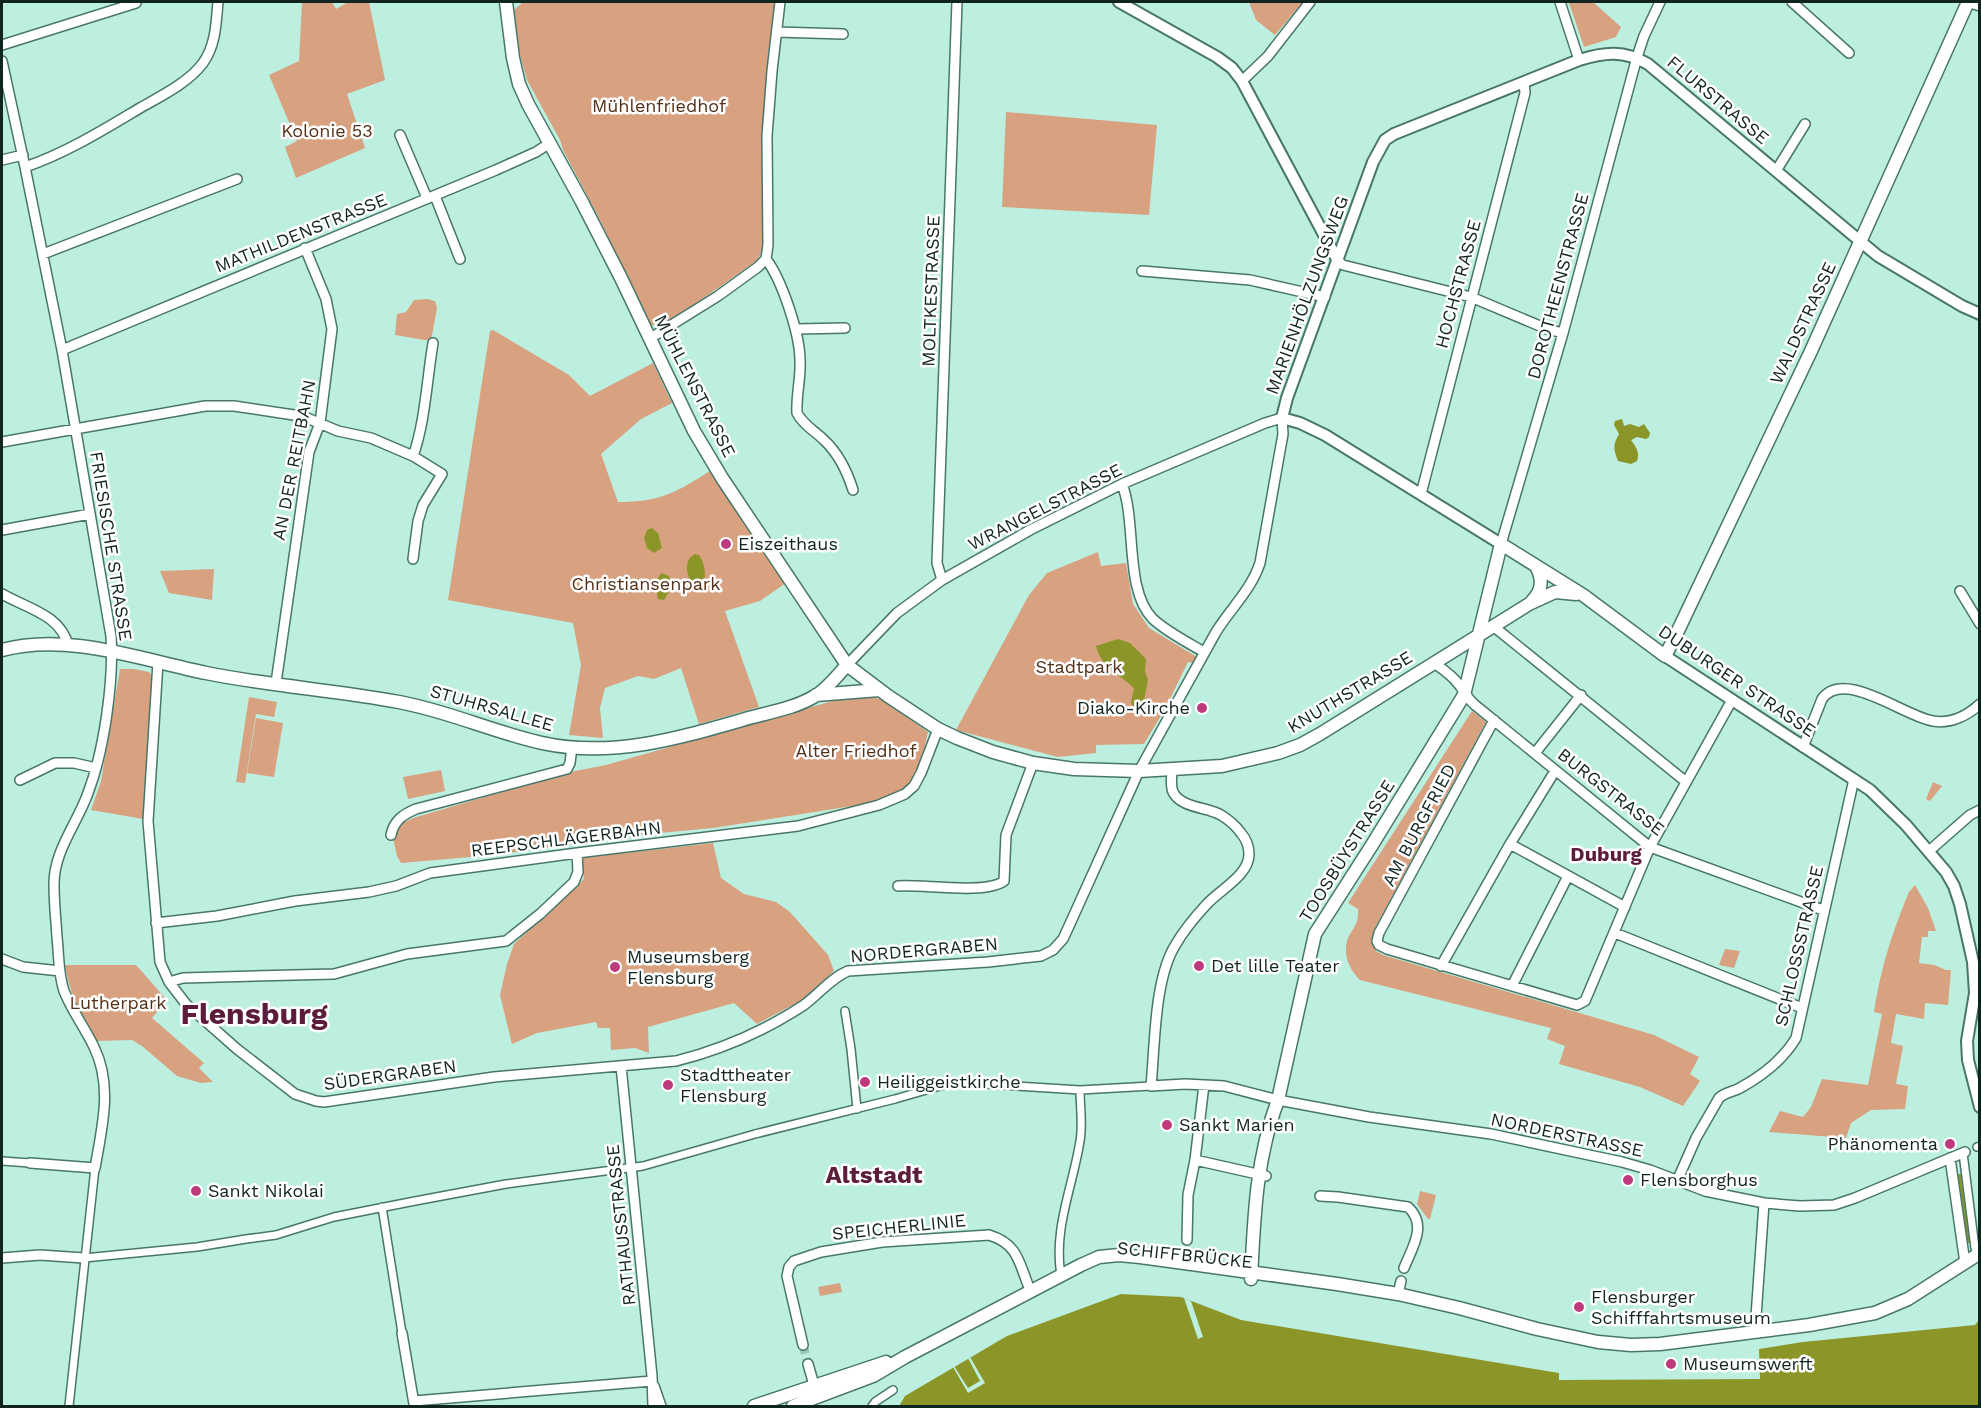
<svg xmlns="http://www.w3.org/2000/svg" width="1981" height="1408" viewBox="0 0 1981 1408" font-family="'Work Sans',sans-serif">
<rect width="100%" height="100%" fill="#bcefdf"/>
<path fill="#d8a280" d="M302 2H332L336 9 348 2H369L385 80 347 94 365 148 296 178 285 147 297 141 269 75 299 61Z
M523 2H775L765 92 762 249 760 256 755 262 671 321 660 325H651L599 218 563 150 560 140 527 80 520 55 514 10Z
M1249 2H1303L1275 35 1256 20Z
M1570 2H1593L1621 27 1616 37 1584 47 1569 3Z
M1006 112 1157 125 1149 215 1002 207Z
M427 299 435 301 437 308 431 341 395 335 397 314 406 312 414 300Z
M493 330 569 375 590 396 653 363 672 403 641 419 601 454 618 502C660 502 675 493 710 471L786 583 760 601 725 611 759 707 699 724 681 668 654 679 638 676 605 688 600 708 603 738 569 735 581 665 573 623 448 600 490 331Z
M1098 552 1101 566 1126 563 1133 604 1149 628 1197 657 1194 663 1188 662 1165 709 1144 744 1096 745V753L1058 757 956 730 1029 595 1047 573Z
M214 569 212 600 169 593 160 571Z
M120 669H134L149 672 152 676 143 819 91 810 101 781Z
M865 695 883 700 928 732C918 775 923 785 878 802L713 828 638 835 494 855 401 863 397 856 393 838 403 823 413 818 570 772 606 765 843 698Z
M249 697 277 702 274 717 256 714 245 783 236 782Z
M1472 711 1486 722 1374 930 1372 941 1376 951 1383 955 1654 1035 1699 1057 1690 1074 1700 1081 1683 1106 1640 1087 1559 1064 1565 1046 1547 1039 1551 1028 1360 980C1350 970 1343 956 1347 941 1352 927 1359 926 1358 909L1348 903Z
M256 718 283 723 274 777 247 773Z
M441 770 445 791 408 799 403 777Z
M1933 782 1942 786 1930 801 1926 799Z
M713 843 721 878 744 894 776 902 790 912 828 955 834 971 802 1000 757 1024 734 1003 648 1027 649 1053 635 1048 611 1050 610 1028H598L596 1022 537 1033 512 1044 500 995 507 964 514 944 584 879 582 858Z
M1915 885 1928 908 1936 931H1928V937H1922L1919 963 1934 965 1946 970H1951L1948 1005 1925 1003 1924 1019 1896 1014 1891 1043 1903 1046 1896 1084 1908 1086 1905 1109 1871 1110 1851 1123 1846 1138 1769 1132 1780 1111 1803 1117 1811 1107 1822 1079 1868 1085 1882 1014 1874 1012C1881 967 1892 933 1909 892Z
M1725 949 1740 951 1734 968 1719 965Z
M65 965H136L167 1000 152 1018 204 1063 199 1068 213 1082 201 1083 177 1076 142 1046 132 1040 95 1041C82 1016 69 993 65 965Z
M1420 1191 1436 1195 1430 1219H1428L1417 1204Z
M840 1283 842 1292 820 1296 818 1287Z"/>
<path fill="#8c9527" d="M1622 419 1624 426 1630 424 1639 427 1644 424 1650 433 1649 437 1646 439 1637 437 1631 440C1636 447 1640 452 1637 461L1631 464 1618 461C1613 448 1613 445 1619 434L1614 425 1615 421Z
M652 528 658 533 662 548 654 553 647 548 644 538 647 530Z
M695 554 699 555C704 562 705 569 705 579L697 587 693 585C686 575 683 560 695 554Z
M661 573 669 576 672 587 664 600 658 599C656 589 655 582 661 573Z
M1118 639 1130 643 1146 659 1145 671 1148 680 1143 706 1136 711 1131 703 1134 688C1119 674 1101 667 1096 646Z
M1958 1174H1961L1970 1243H1967Z
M1121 1294 1181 1297 1241 1320 1559 1373V1380L1760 1379 1759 1349 1803 1342 1975 1325 1979 1320V1406H899L905 1396 1007 1336Z"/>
<path fill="#bcefdf" d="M1184 1298 1191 1301 1203 1337 1198 1339Z
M970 1357 985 1383 968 1393 953 1367 954 1366 968 1388 980 1381 968 1358Z"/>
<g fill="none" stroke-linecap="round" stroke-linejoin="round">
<path stroke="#9ac7b9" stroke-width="9" stroke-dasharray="9 4.5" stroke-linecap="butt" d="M803 1345 808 1364"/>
<g stroke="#48776a" stroke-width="10">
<path id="pedestrian" d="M845 1011 851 1049 857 1109
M1977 1147 1980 1146
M1963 1153 1975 1248
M2 1161 30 1163
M382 1207 402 1333
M84 1258 197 1247 246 1239 276 1235 334 1217 415 1201 506 1184 643 1166 755 1134 895 1099 954 1082 1080 1090 1151 1086
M1061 1275C1053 1229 1073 1186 1080 1141 1083 1125 1080 1106 1080 1090
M69 1406 95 1168
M872 1406 875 1402 893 1390"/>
</g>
<g stroke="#48776a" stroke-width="12">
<path id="minor" d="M1560 2 1579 60
M1792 2 1849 53
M1967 2 1980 6
M777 32 843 34
M2 45 136 3
M2 61 25 167 62 350 111 636C114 681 104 751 88 793 77 824 53 852 54 886 54 903 56 920 57 937 59 955 58 973 64 991 72 1011 85 1028 94 1047 113 1086 102 1127 95 1168L30 1163
M1242 81 1268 56 1310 2
M400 135 427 198
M2 160 23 155
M25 167C66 153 103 130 140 108 161 96 188 83 203 63 216 45 216 23 218 2
M1776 171 1805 124
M435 196 460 259
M43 254 237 179
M766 259C782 280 800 334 800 361 801 378 796 395 797 413 804 426 814 430 824 440 839 454 847 471 853 490
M1338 261 1343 265 1471 297 1547 329 1563 333
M1142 271 1250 280 1325 297
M796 329 845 328
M649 339 718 296 758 267 766 259 768 245 767 136 772 71 780 2
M62 350 496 170 536 152 550 143
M2 442 205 406H234L294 415 307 418 338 431 371 438 413 456 442 474 423 505 418 521 413 559
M413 456C425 423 427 379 433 343
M1122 484C1137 522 1124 590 1153 619 1167 632 1187 642 1204 652
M1421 494 1525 93 1524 83
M2 530 90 514
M1501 544 1563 333 1637 57 1644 36 1660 2
M942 580 937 563 957 2
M1960 591 1980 624
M2 594C26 608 62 615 68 646
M1493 626 1685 781
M158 662 148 821 160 962 169 982 186 1004 237 1049 295 1094 316 1101 324 1102 494 1077 676 1061C720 1050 766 1030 804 1005 819 994 831 978 848 971L988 962 1041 956 1053 950 1063 939 1069 926 1139 771 1216 632C1231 608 1251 590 1260 563L1283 434 1282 418 1265 423 1122 484 1030 530 942 580 897 613 847 665
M1434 663C1443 669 1453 676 1460 686 1466 694 1467 698 1475 705L1650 847 1823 910
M276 683 309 452 320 423 332 329 326 299 305 248
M1494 720 1379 933 1377 941 1379 945 1387 949 1577 1005 1585 1001 1650 847 1732 700
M1803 747 1822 699C1844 668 1905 717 1933 721 1950 724 1967 716 1980 704
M1535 753 1581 695
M1172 769C1172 777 1170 785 1173 792 1181 808 1207 807 1221 815 1229 820 1236 826 1241 833 1246 839 1249 846 1249 854 1249 876 1219 890 1206 905 1195 917 1184 930 1176 944 1154 978 1155 1046 1151 1086L1185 1084 1224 1086 1278 1100 1369 1117 1491 1134 1622 1162 1650 1170 1705 1191 1764 1203 1800 1206 1834 1205 1855 1198 1965 1152
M20 780 55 763H74L96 768
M391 835C394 820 404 814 416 809L567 769 570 763 572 747
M1510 844 1625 907
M1929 851 1970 815 1980 810
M898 886C923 884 985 895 1004 881L1006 835 1033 763
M156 923 217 916 295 901 369 892 396 886 430 873 577 853 798 826 879 805 905 794 914 786 921 773 938 729
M1615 933 1802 1008
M2 959 23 967 60 971
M1441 966 1510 844 1555 771
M169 982 183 978 334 974 407 954 506 941 540 914 574 882 578 872 577 853
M1512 986 1568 876
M621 1066 652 1376 653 1406
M1950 1158 1965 1263
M1195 1160 1266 1176
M1677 1181 1696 1138 1719 1098C1725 1092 1733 1092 1740 1088 1762 1076 1783 1060 1796 1038L1854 779
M1320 1196 1338 1197 1408 1207C1428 1225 1412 1248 1404 1268
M1187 1240 1188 1195 1195 1160 1204 1085
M2 1258 40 1255 84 1258
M1398 1294 1401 1281
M1755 1331 1764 1203
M402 1333 414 1404
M803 1345 787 1276 789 1267 794 1261 821 1252 882 1242 989 1235C1019 1244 1019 1264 1030 1290
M808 1364 816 1392
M654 1386 661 1406
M414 1401 652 1381"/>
</g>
<g stroke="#48776a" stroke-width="14">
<path id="tertiary" d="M1119 2 1217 57 1232 68 1242 81 1338 261
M1501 544 1325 435 1300 423 1282 418 1287 398 1373 162 1385 140 1394 134 1579 60C1605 52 1624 50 1648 64L1878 256 1962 306 1980 314
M1665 656 1870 790 1906 825 1946 872 1954 886 1960 904 1973 962 1975 993 1967 1041 1968 1060 1980 1107"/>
</g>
<g stroke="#48776a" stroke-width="15">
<path id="secondary" d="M506 2 513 58 519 84 528 104 582 202 621 278 694 431 722 478 847 665 888 696 938 729 957 738 993 752 1033 763 1074 769 1139 771 1222 766 1278 753 1300 745 1320 734 1529 604 1555 592 1576 594
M1532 601C1543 590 1543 579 1536 566
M2 650C67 632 142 660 206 673 270 686 335 690 399 702 448 711 493 732 542 743 611 758 676 739 742 720 765 713 794 709 815 696 827 689 837 676 847 665
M816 695 879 690
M1251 1279C1254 1218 1256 1158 1278 1100L1315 934 1372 845 1464 695 1501 544 1583 595 1665 656 1675 637 1811 351 1968 2
M754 1406 886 1362
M793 1406 873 1376 905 1357 1081 1265 1099 1257 1119 1255 1140 1257 1337 1284 1398 1294 1459 1308 1537 1329 1598 1342 1631 1345 1660 1344 1809 1325 1875 1313 1908 1299 1980 1253"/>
</g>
<use href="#pedestrian" stroke="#fff" stroke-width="7"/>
<use href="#minor" stroke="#fff" stroke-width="9"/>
<use href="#tertiary" stroke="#fff" stroke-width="10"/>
<use href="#secondary" stroke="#fff" stroke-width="12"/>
</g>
<g fill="#bf3a7c" stroke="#fff" stroke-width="2">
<circle cx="726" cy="544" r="6"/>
<circle cx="1202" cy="708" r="6"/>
<circle cx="1199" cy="966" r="6"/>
<circle cx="615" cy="967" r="6"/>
<circle cx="865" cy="1082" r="6"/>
<circle cx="668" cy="1085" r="6"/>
<circle cx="1167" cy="1125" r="6"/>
<circle cx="1950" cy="1144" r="6"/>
<circle cx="1628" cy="1180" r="6"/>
<circle cx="196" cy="1191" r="6"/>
<circle cx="1579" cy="1307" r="6"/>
<circle cx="1671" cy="1364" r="6"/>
</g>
<g text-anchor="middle" stroke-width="5" stroke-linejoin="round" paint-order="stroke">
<g font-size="18" fill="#112520" stroke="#fff">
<text transform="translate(1718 100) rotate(40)" y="6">FLURSTRASSE</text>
<text transform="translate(301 233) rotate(-22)" y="6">MATHILDENSTRASSE</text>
<text transform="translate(1458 284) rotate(-75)" y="6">HOCHSTRASSE</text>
<text transform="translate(1558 286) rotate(-75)" y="6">DOROTHEENSTRASSE</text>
<text transform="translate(931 291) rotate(-88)" y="6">MOLTKESTRASSE</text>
<text transform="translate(1307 295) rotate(-70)" y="6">MARIENHÖLZUNGSWEG</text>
<text transform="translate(1803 323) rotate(-65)" y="6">WALDSTRASSE</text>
<text transform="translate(695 386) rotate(63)" y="6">MÜHLENSTRASSE</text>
<text transform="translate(294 460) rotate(-79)" y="6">AN DER REITBAHN</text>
<text transform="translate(1045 507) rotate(-27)" y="6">WRANGELSTRASSE</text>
<text transform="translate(111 546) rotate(81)" y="6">FRIESISCHE STRASSE</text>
<text transform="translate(1737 681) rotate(34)" y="6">DUBURGER STRASSE</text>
<text transform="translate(1350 692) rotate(-31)" y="6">KNUTHSTRASSE</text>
<text transform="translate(492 708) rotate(16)" y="6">STUHRSALLEE</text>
<text transform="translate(1611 792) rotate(38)" y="6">BURGSTRASSE</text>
<text transform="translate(1419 825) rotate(-62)" y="6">AM BURGFRIED</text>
<text transform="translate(566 839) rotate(-7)" y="6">REEPSCHLÄGERBAHN</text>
<text transform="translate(1347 851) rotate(-58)" y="6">TOOSBÜYSTRASSE</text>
<text transform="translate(1799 946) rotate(-77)" y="6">SCHLOSSSTRASSE</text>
<text transform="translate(924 950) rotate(-5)" y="6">NORDERGRABEN</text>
<text transform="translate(390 1075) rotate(-8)" y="6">SÜDERGRABEN</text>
<text transform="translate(1567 1135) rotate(12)" y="6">NORDERSTRASSE</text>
<text transform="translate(621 1225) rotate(-96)" y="6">RATHAUSSTRASSE</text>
<text transform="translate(899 1227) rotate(-6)" y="6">SPEICHERLINIE</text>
<text transform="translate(1185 1255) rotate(6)" y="6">SCHIFFBRÜCKE</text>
</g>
<g font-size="18" fill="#533017" stroke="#fff">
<text x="659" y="112">Mühlenfriedhof</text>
<text x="327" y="137">Kolonie 53</text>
<text x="646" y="590">Christiansenpark</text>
<text x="1079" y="673">Stadtpark</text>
<text x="856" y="757">Alter Friedhof</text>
<text x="118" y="1009">Lutherpark</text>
</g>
<g font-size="18" fill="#112520" stroke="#fff" text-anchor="start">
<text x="738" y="550">Eiszeithaus</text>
<text x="1190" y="714" text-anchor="end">Diako-Kirche</text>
<text x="627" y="963">Museumsberg<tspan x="627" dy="21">Flensburg</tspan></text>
<text x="1211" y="972">Det lille Teater</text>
<text x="680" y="1081">Stadttheater<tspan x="680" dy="21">Flensburg</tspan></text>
<text x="877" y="1088">Heiliggeistkirche</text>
<text x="1179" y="1131">Sankt Marien</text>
<text x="1938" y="1150" text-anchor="end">Phänomenta</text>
<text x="1640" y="1186">Flensborghus</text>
<text x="208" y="1197">Sankt Nikolai</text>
<text x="1591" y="1303">Flensburger<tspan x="1591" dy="21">Schifffahrtsmuseum</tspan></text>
<text x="1683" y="1370">Museumswerft</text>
</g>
<g font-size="20" font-weight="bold" fill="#5c1c3b" stroke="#fff">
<text x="1606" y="861">Duburg</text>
</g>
<g font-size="24" font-weight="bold" fill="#5c1c3b" stroke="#fff">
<text x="874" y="1183">Altstadt</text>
</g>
<g font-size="30" font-weight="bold" fill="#5c1c3b" stroke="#fff">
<text x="254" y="1024">Flensburg</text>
</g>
</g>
<rect width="1981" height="1408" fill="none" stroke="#112520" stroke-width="6"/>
</svg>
